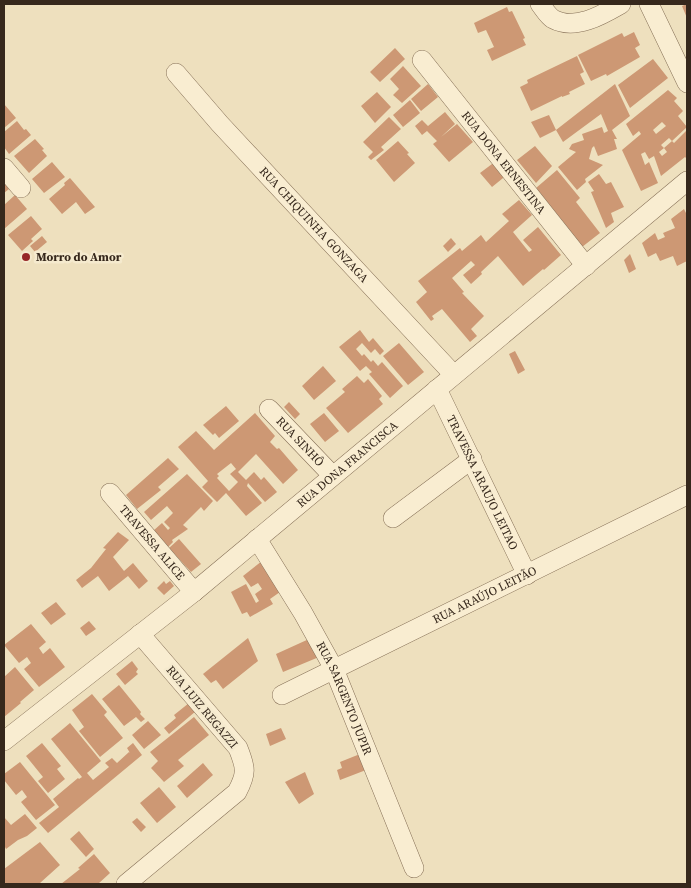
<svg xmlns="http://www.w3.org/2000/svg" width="691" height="888" viewBox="0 0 691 888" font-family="'Source Serif 4',serif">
<rect width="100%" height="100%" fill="#eee0be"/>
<path fill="#cd9874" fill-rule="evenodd" d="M687 4V18L682 6Z
M507 7 509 12 512 11 525 38 523 39 526 45 492 61 487 50 494 47 486 30 478 33 474 23Z
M634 32 640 45 635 48 640 57 607 76 606 74 591 81 578 55 622 33 624 37Z
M395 48 405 59 380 82 370 72Z
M577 56 584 72 580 74 585 84 569 92 570 94 562 97V96L531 111 520 87 528 83 527 80Z
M653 59 668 78 630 108 618 85Z
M403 66 421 86 402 103 393 95 399 89 390 79Z
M428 84 438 97 421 111 411 99Z
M615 84 630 116 612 130 617 139H614L617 149 598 156 594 146 592 148 589 159 603 165 585 179 586 182 577 190 558 167 576 152 569 149 572 144 584 140 582 134 602 127 604 133 608 131 601 114 563 142 556 130 540 138 531 122 549 115 556 130Z
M668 90 677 98 674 101 683 111 678 116 687 127 672 141 674 143 686 131 687 132V157L686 158 685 157 661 176 654 156 649 159 645 152 641 154 645 165 649 162 658 183 641 191 622 150 641 134 639 131 633 136 626 124ZM662 122 666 126 656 134 653 130ZM669 138 672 141 664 148 667 152 662 156 659 152 664 148 661 145Z
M377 92 391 107 375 123 361 106Z
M410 100 420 113 403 127 393 115Z
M4 104 16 118 4 128Z
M445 112 455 124 441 137 457 124 473 142 449 162 433 144 437 141 427 131 422 135 415 126 422 120 428 126Z
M389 117 401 129 381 147 384 150 371 160 368 157 373 152 363 142Z
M17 121 24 130 26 129 31 135 9 154 4 147V132Z
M35 139 44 149 42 150 47 156 29 173 14 156Z
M398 141 409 153 407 154 415 163 394 182 376 160Z
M535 146 552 166 536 183 517 160Z
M496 161 508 174 492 187 480 173Z
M52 162 65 177 44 193 32 179Z
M557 170 580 198 576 202 600 233 582 247 536 188Z
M599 174 606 184 611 182 624 207 611 213 614 222 606 228 591 192 594 191 588 182Z
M70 178 95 207 85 214 76 202 62 214 49 199 65 185 64 183Z
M4 182 9 189 4 193Z
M15 195 27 209 4 229V205Z
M519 200 532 215 513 232 529 252 532 250 523 240 538 227 561 255 544 270 543 269 523 286 498 256 481 272 482 274 471 284 463 275 475 265 471 261 452 278 464 292 462 293 484 316 471 329 477 336 470 342 442 309 432 316 434 319 431 321 416 302 427 292 418 281 460 248 462 251 481 235 486 242 509 221 502 214Z
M684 209 687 215V261L677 266 673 256 660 261 656 253 648 257 642 243 655 233 658 240 665 237 663 233 675 228 671 219Z
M31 216 42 229 31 239 33 241 22 251 8 235Z
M42 236 47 242 35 252 30 246Z
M451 238 456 244 448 252 443 246Z
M630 254 636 269 629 273 624 260Z
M360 330 369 342 373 338 384 351 380 355 375 349 371 353 362 343 356 349 362 356 364 354 371 362 373 360 378 366 382 362 403 386 390 398 369 374 372 372 366 366 360 371 339 347Z
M399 343 424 372 408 385 383 356Z
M515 351 525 370 518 374 509 354Z
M323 366 336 381 314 400 302 386Z
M357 376 364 383 368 379 382 396 379 399 383 404 348 433 326 408 345 392 342 389Z
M289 402 300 414 295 419 284 407Z
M226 406 239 421 219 438 215 433 213 435 203 425Z
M255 413 275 436 270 442 277 449 279 448 298 470 283 484 256 454 238 472 246 480 254 472 261 480 264 477 277 492 265 502 248 483 247 486 262 503 246 516 226 493 217 502 202 487 208 481 178 447 196 431 214 450ZM231 463 236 469 230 474 238 482 229 491 217 478 219 476 217 474Z
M324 413 339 431 325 442 310 424Z
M168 458 179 469 158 487 161 490 137 509 126 495Z
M187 474 213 501 204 511 201 507 183 525 188 529 172 540 173 542 168 547 153 531 162 523 168 530 170 528 164 522 173 513 167 506 151 520 144 512Z
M118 532 129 540 113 557 124 571 133 563 148 581 139 589 128 576 109 591 98 576 82 588 76 580 91 568 106 549 103 548Z
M179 539 201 564 191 572 169 548Z
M262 561 280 592 270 599 273 604 250 617 247 612 242 614 231 592 246 584 256 603 259 601 255 594 262 589 258 583 251 587 243 576Z
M164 581 166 584 170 581 174 586 164 595 157 588Z
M56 602 66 614 51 625 41 613Z
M89 621 96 629 86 636 80 628Z
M31 624 46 642 39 648 43 654 50 648 65 667 39 687 24 669 31 663 27 657 19 663 4 645Z
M248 638 258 661 223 689 216 680 211 683 203 674Z
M309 639 319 657 283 672 276 654Z
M132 661 138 669 136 672 138 674 125 685 116 674Z
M15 667 34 690 20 702 21 703 4 717V686L5 684 4 677Z
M119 685 141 712 140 714 145 719 141 722 136 717 124 726 102 699Z
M92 694 107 712 104 715 123 738 100 757 79 731 84 727 72 710Z
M189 703 196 711 169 734 164 728 176 718 174 715Z
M194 717 209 735 178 760 184 766 164 782 151 768 158 761 150 752Z
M148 721 161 735 144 749 132 735Z
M70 723 101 761 87 773 93 780 109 767 105 763 112 758 117 763 129 752 130 753 127 748 133 743 142 755 48 833 39 823 59 807 53 799 78 778 79 779 82 777 51 739Z
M281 728 286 739 270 746 266 734Z
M42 743 61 766 57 769 65 779 48 793 38 781 43 777 26 756Z
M360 754 366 770 340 780 337 770 342 768 340 762Z
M20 762 55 805 36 820 21 802 27 797 22 790 16 795 4 780V774Z
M203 763 213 775 187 798 177 786Z
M305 772 314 794 299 804 285 782Z
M159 787 176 807 157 823 140 803Z
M25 814 37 828 27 836 18 840 6 849 4 845V817L11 825Z
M137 818 146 827 141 832 132 822Z
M79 831 94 849 86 857 70 839Z
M40 842 60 865 40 883 41 884H6L4 881V869Z
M94 854 110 873 98 884H61L80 869 78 868Z"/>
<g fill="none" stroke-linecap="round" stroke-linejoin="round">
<g stroke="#867057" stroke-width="20">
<g id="street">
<path d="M540 4C544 9 548 16 553 19 575 31 602 15 621 4"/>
<path d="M649 4 687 83"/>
<path id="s1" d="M422 60 586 266"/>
<path id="s2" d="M176 73 220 124 454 375"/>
<path d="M4 168 21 188"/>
<path id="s3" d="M437 389 527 575"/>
<path id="s4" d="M269 409 332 475"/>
<path id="s5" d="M110 493 194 592"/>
<path d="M393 518 472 459"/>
<path id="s6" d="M257 539 303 613 334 669 414 868"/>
<path id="s7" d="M282 695 687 495"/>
<path id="s8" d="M4 741 194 592 687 181"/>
<path d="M126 884 237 792C247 773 246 768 238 748L140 634"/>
</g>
</g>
<use href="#street" stroke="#f9edd1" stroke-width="19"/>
</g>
<circle fill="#962728" stroke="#f5eace" stroke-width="2" cx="26" cy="257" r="5"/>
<g text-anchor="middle" stroke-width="5" stroke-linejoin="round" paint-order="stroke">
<g font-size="12" fill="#36281c" stroke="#f5eace">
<text dy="4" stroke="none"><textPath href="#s1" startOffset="131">RUA DONA ERNESTINA</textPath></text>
<text dy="4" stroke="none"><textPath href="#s2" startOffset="205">RUA CHIQUINHA GONZAGA</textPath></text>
<text dy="4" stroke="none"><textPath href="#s4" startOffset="45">RUA SINHÔ</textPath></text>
<text dy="4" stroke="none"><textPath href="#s8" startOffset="441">RUA DONA FRANCISCA</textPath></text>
<text dy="4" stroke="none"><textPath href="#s3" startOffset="104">TRAVESSA ARAUJO LEITAO</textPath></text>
<text dy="4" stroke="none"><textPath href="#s5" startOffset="65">TRAVESSA ALICE</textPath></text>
<text dy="4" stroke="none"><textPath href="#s7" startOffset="226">RUA ARAÚJO LEITÃO</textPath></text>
<text dy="4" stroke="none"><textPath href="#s6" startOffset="182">RUA SARGENTO JUPIR</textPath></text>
<text transform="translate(202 707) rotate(50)" y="4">RUA LUIZ REGAZZI</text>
</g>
<g font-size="12" font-weight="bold" fill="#36281c" stroke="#f5eace" text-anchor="start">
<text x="36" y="261">Morro do Amor</text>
</g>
</g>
<rect width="691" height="888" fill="none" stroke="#36281c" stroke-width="10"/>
</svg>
